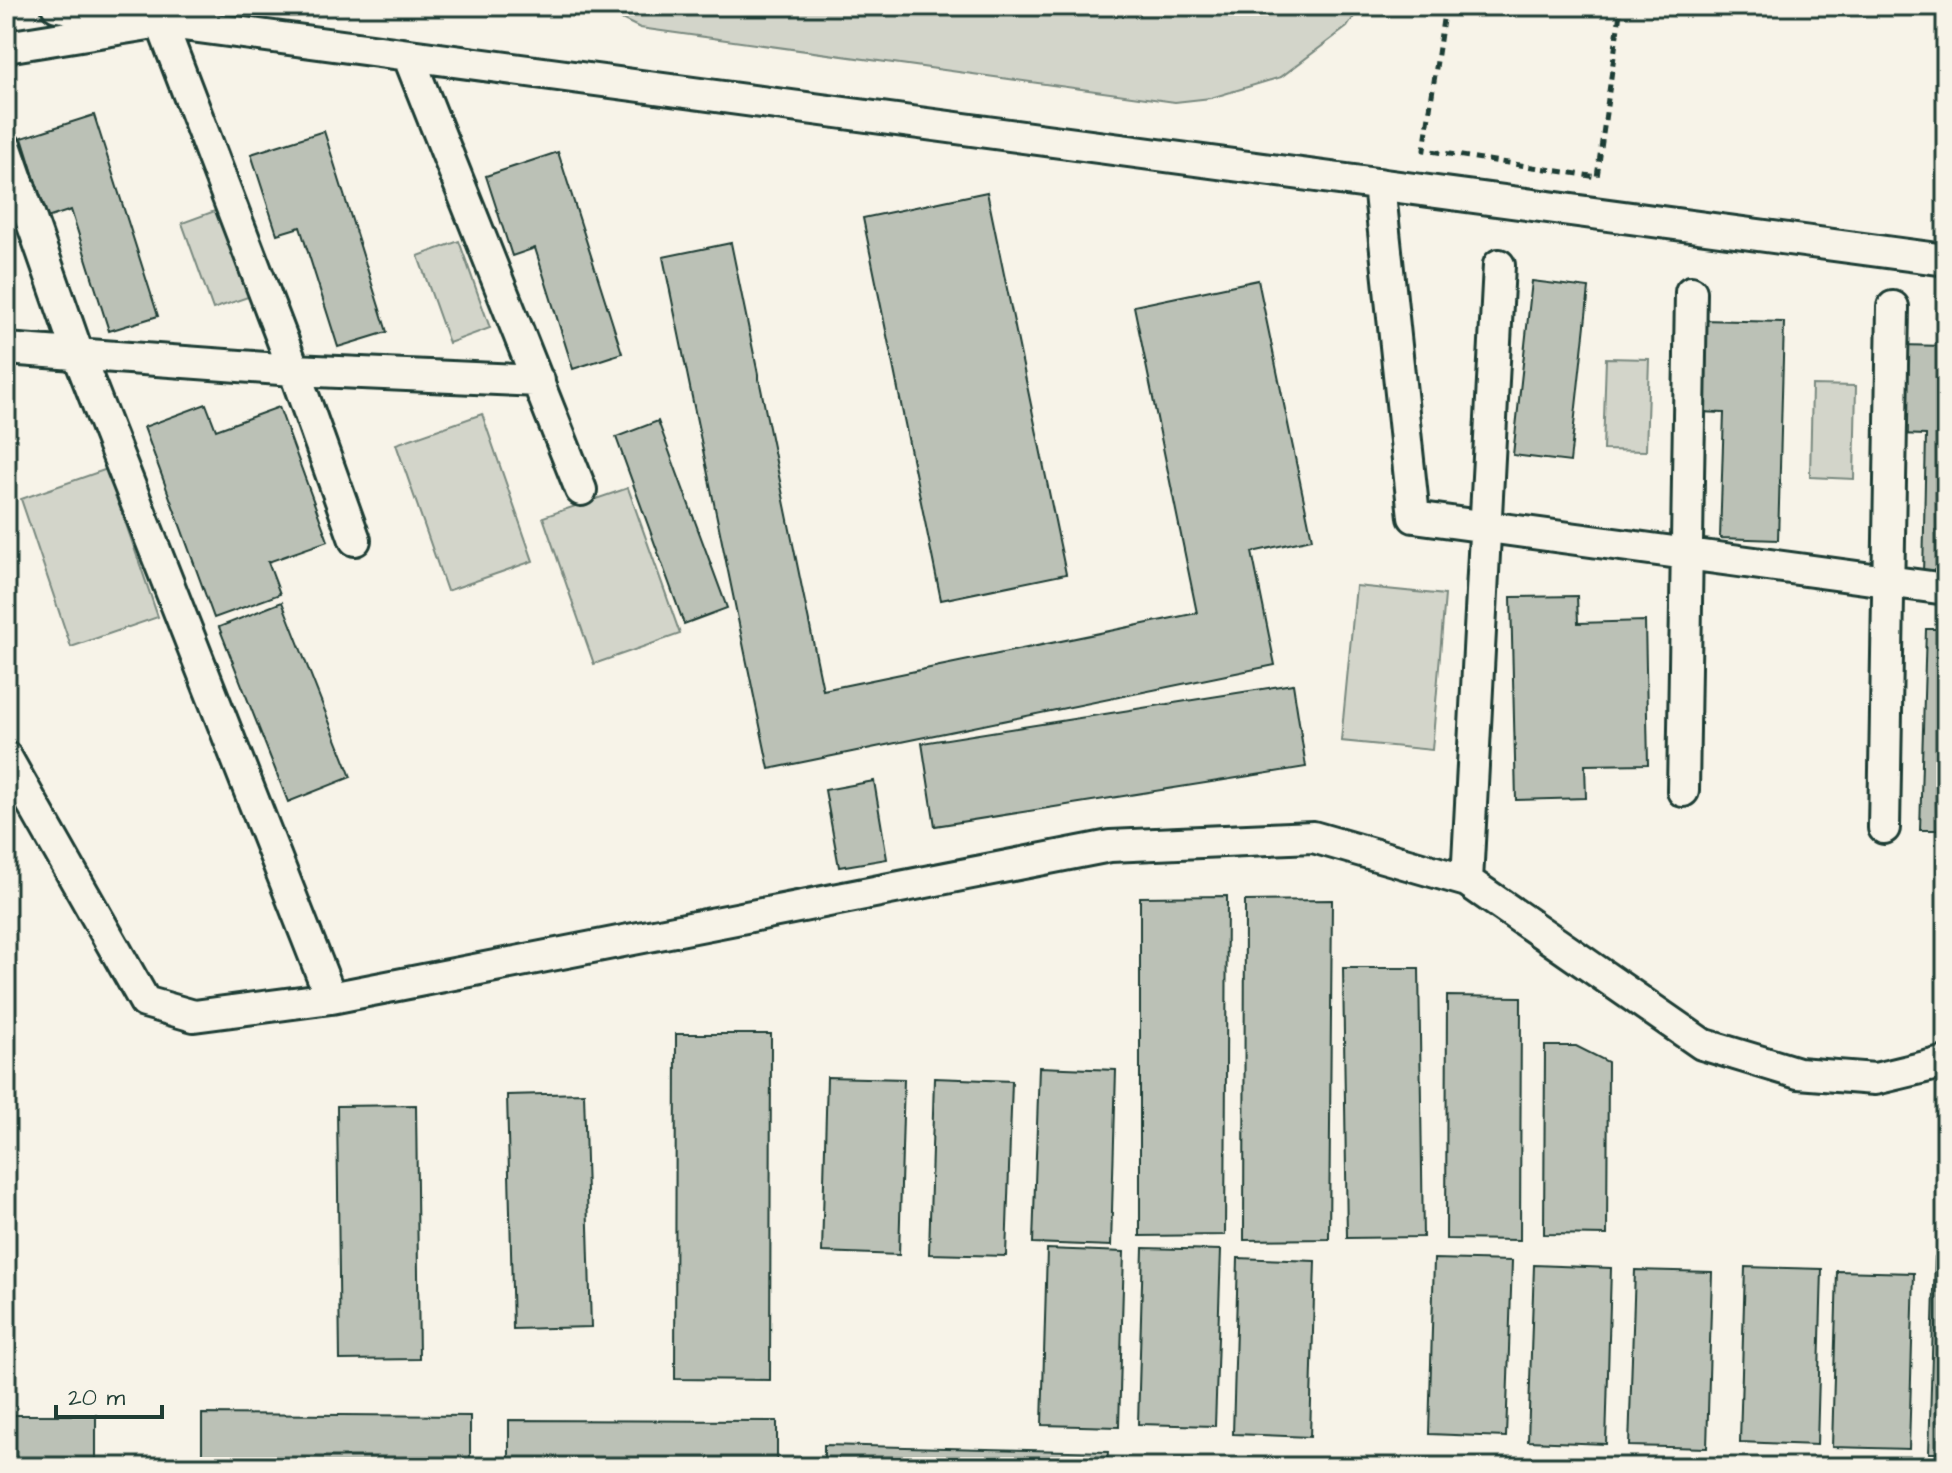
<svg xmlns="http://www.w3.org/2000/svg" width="1952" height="1473" viewBox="0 0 1952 1473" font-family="'Architects Daughter',sans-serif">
<rect width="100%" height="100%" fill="#f7f3e8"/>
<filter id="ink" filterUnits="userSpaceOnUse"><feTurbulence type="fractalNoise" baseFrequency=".0125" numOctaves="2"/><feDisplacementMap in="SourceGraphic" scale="16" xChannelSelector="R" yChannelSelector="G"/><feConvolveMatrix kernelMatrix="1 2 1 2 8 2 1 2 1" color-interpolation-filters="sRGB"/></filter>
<g filter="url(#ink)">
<path fill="#d3d5ca" stroke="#79897f" stroke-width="2" d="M595 6H1361L1347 27 1281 77 1211 98 1175 102 640 28Z
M223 208 254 295 213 309 182 223Z
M459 241 490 328 449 343 418 256Z
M1606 358 1649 359 1646 451 1603 450Z
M1812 385 1856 386 1854 479 1810 477Z
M482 414 533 561 447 591 396 444Z
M107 469 158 617 71 647 21 499Z
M628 488 680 634 594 664 543 517Z
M1356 586 1445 595 1432 750 1341 741Z"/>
<path fill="#bbc1b6" stroke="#1f3d34" stroke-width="2" d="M94 115 158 316 109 331 71 210 47 218 22 138Z
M324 131 387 332 338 347 300 227 277 234 251 154Z
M558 152 622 353 573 369 535 248 512 256 486 176Z
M987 192 1066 574 941 600 863 218Z
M731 243 823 690 1197 613 1134 306 1258 280 1312 539 1252 552 1275 665 769 769 663 257Z
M1532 281 1589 288 1570 462 1513 455Z
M1701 320 1784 322 1778 540 1720 538 1724 413 1699 412Z
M1900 345 1946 346V575H1923L1926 435 1898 434Z
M206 404 216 430 279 407 328 541 268 562 280 594 214 618 144 427Z
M658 421 727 608 684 624 616 437Z
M1577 596 1578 623 1645 621 1648 764 1585 765 1586 798 1516 800 1511 597Z
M282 602 351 777 288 802 219 627Z
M1926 629H1946V830H1920Z
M1293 684 1306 767 935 826 922 743Z
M874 781 887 859 839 867 825 790Z
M1227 896 1225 1235 1140 1236V897Z
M1332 900 1329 1239 1244 1240 1245 901Z
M1343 968H1419L1423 1237 1347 1238Z
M1447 996 1521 997 1520 1240 1446 1239Z
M676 1034H771L770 1380 675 1379Z
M1545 1046H1576L1608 1062 1607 1235 1544 1234Z
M1039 1067 1116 1070 1111 1246 1033 1243Z
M827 1077 904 1079 899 1255 822 1252Z
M934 1078 1012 1081 1006 1256 929 1254Z
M584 1093 591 1327 513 1329 507 1095Z
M416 1105 419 1359 340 1360 337 1106Z
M1143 1248 1221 1250 1215 1426 1138 1424Z
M1047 1249 1124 1252 1119 1427 1042 1425Z
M1935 1257H1946V1453H1929Z
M1238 1258 1315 1261 1310 1437 1233 1434Z
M1434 1259 1512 1261 1506 1437 1429 1434Z
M1534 1265 1611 1268 1606 1444 1528 1441Z
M1745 1267 1822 1269 1817 1445 1740 1442Z
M1635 1270 1712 1272 1707 1448 1629 1446Z
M1837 1271 1914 1273 1909 1449 1832 1447Z
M202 1414 470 1416V1467H202Z
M6 1415H96V1467H6Z
M509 1420 777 1421V1467H509Z
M824 1445 1108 1452 1107 1467H824Z"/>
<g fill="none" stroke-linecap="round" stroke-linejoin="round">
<g stroke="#1f3d34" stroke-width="36">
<path id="street" d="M57 6 161 22 1946 260
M6 47 161 22 294 370 355 540
M408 55 581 490
M6 148 78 354 331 998
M1379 184 1414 517 1946 589
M6 349 294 370 539 381
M6 757 145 1002 194 1016 331 998 1110 846 1313 837 1467 881 1702 1044 1798 1073 1875 1079 1946 1062
M1683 791 1691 292
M1884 828 1893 307
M1467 881 1499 265"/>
</g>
<path stroke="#1f3d34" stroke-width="5" stroke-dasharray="8 6" stroke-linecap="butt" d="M1445 6 1424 150 1597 177 1621 6
M1828 6H1845"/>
<use href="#street" stroke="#f7f3e8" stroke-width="30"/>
</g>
</g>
<rect width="1952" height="1473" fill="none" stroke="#f7f3e8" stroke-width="32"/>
<rect x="16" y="16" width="1920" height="1441" fill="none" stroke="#1f3d34" stroke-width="3" filter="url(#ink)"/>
<path d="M56 1405v12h106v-12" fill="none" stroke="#1f3d34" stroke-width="4"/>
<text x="68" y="1405" font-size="24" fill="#1f3d34" stroke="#f7f3e8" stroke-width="6" paint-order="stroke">20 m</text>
</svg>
